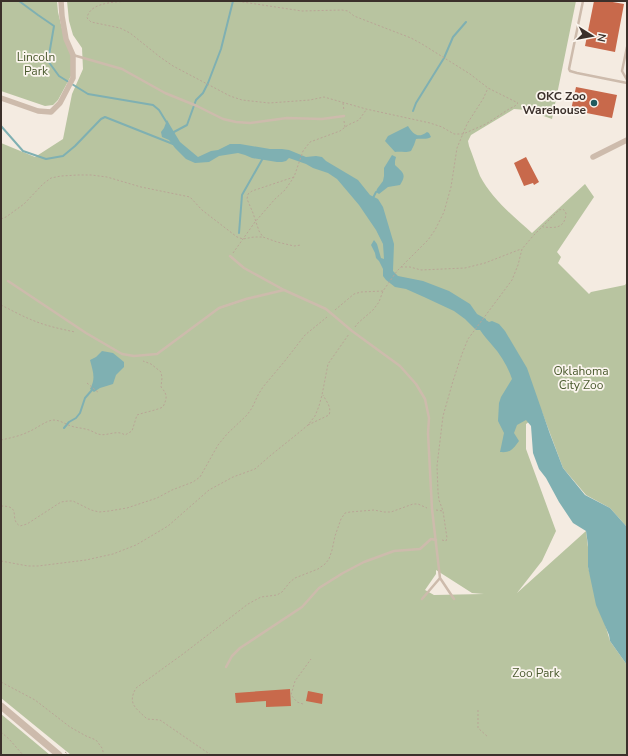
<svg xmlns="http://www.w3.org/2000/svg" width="628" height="756" viewBox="0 0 628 756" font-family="'Nunito Sans',sans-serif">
<rect width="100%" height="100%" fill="#f4ebe1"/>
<path fill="#b8c4a0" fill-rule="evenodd" d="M1 1H57L58 12 64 37 71 54 72 74 58 100 53 105 45 106 1 91Z
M67 1H576L552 119 527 110 514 109 471 135 468 141 469 146C473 156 476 166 480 176 492 199 513 216 532 233L585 184 594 197 557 252 561 257 558 263 589 294 591 292 625 285 627 282V527L610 508 586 495 563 468 542 412 526 424V449L556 531 542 561 517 593 586 531 588 547V567L610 641 627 665V755H71L1 698V143L35 157 63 139 72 94 83 69 82 48 73 35 69 21ZM436 570 472 593 484 594 434 595 425 590 436 574Z
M1 714 50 755H1Z"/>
<path fill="#7fb0b2" d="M167 120 171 127 180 142 198 157 211 151 218 150 230 144H240L270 149H282L289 150 306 157 316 156 322 157 326 161 358 180 370 195 378 199 383 207 394 244 393 271 398 276 423 281 449 291 470 304 477 314 486 319V320L489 322 492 321 499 324 505 331 527 368 550 434 563 468 585 495 610 508 627 527V665L610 641 609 635 596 605 588 567V545L586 531 573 523 559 502 546 478 539 469 533 453 531 426 526 420 517 425 514 433 519 441C513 449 511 453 500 452L504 433 498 421 499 403 501 397 512 379C508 367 501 355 492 345 488 340 484 336 480 330H476L465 319 454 311 424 297 406 289 395 287 386 280 383 276V269L379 261 376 258 375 253 371 245 374 240 377 244 381 258 384 259 383 244 376 230 359 205 337 179 328 173 313 168 306 164 289 158 286 161 282 162H277L252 158 245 155 238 153 219 156 209 162 195 163 186 159 175 148 169 140 162 137 161 132 164 128Z
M408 126C413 134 418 139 427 132L429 133 431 137C426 140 421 138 416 139L414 145 411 151C405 153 401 151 395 152L385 141 388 136Z
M392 155 396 157 395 161V165C403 173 407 174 400 185L388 187 379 194 376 192 377 189 383 181 384 176V168Z
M102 351 113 353 124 362V367L116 375 113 384 100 388 94 392 90 389C96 378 93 372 90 360L96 357Z"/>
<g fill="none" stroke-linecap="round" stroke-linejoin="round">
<path stroke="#7fb0b2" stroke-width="2" d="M19 1 38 15 54 26 48 61 59 76 88 94 153 105 159 110 167 123
M413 111 416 103 444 58 453 37 466 22
M1 126 23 151 46 159 63 156 75 146 101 119 105 117 173 144
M172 133 187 125 196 100 203 93 208 83 221 49 233 1
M373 198 376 192
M239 233 242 195 263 158
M64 428 69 422 76 418 80 413 85 398 92 390"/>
</g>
<path fill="#c8694b" d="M594 1H607L624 4 615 52 585 46Z
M576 87 617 95 612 118 571 110Z
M526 157 539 182 534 185 533 183 524 186 514 163Z
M290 689 291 706 266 707V701L236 703 235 693Z
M308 691 323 694 322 704 306 701Z"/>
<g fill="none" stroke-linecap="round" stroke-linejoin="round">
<path stroke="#b9a596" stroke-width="1" stroke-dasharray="2 2" stroke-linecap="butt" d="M137 1C122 2 90 0 87 18L91 22 120 28 130 33 160 57 173 66 230 96 242 100 269 103 310 100 324 97 366 109 430 123 442 127 454 134H463L486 124 509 109 515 106 518 103 488 88 470 74 422 44 411 38 354 16 348 11 342 10 302 11 236 1
M343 103 344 111
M344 121 345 127
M294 177 252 191 248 194 247 199 253 213 259 231 263 237 277 242 294 246 301 245
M1 219 6 217 24 204 43 184 51 178 61 176 78 175H91L107 177 141 187 190 197 202 210 237 237 243 239 254 237H263
M233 253 255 222 275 199 285 190 294 177 303 151 310 142 340 131 348 125 359 120 366 110
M401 267H410L421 270 465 268 485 263 521 249
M1 305C11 310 22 316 32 320 46 326 61 329 75 332
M335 310 354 294 361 292 383 291
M355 327 358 323 373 310 379 302 383 291 397 271 428 240 435 230 444 212 451 187 457 148 467 124 483 99 488 88
M87 383 99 393
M308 425 329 415C332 407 326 401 323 395
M1 440C10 438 20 436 28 432 36 429 45 421 53 420 60 420 65 424 71 426 77 428 83 428 89 430 92 431 95 433 98 434 107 437 116 429 125 435L132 431 137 415C145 412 154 411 163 407 167 398 168 395 161 387L162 378 161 372 151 364 143 361
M1 506C23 506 8 519 20 526L27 524 61 502 68 501H73L91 510 99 512 109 511 127 508 157 498 172 490 193 482 200 477 218 445 227 434 247 415 252 408 258 395 263 387 284 362 305 335 327 317
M436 510 443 511
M442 540 446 541 447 538 443 511 439 500 438 492 437 466 443 416 453 381 462 354 468 339 512 280 518 265 522 249 533 236 559 210 563 209 566 213C565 229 555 228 543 227
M1 561 28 566H38L86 560 113 554 136 545 168 526 209 490 233 477 255 469 271 455 296 435 308 425 315 416 319 406 322 395 328 364 349 334
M1 682 35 700 70 727 86 736 96 740 102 748 104 755
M303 704 297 702 291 695 295 681 311 659
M478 710V728L488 737
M1 732 9 739 23 755
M65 752 69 755
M211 755 160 720 147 719C136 708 127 704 136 688L183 654 248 604 261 597 277 595 282 592 290 582 295 578 318 569 325 564 329 559 332 550 335 536 341 519 345 513 350 512 374 510 384 512H391L413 504H418L427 508"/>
<path stroke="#cdbbac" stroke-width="2.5" d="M583 1 569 69 570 71 577 73 627 83
M627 47 622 71 627 80
M73 55 122 69 165 93 197 106 223 119 236 122 250 123 287 118 322 119 344 116
M230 256 244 268 284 290
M8 281 86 333 122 354 134 356 157 354 219 308 246 299 284 290 326 309 352 331 400 366 416 384 425 399 429 418 428 433 432 509 440 578 422 599
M440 578 454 599
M226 667 232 656 240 648 302 607 319 588 343 573 364 562 394 551 420 549 431 539 436 540"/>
<path stroke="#cdbbac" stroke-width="5.5" d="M1 98 38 111 51 112 60 103 73 78V55L66 39 62 16 61 1
M593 157 627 140"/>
<path stroke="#cdbbac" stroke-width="7" d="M1 706 59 755"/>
</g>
<circle fill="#1f5a5e" stroke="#fbf5ee" stroke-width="1.5" cx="594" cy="103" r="4"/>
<g text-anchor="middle" stroke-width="3.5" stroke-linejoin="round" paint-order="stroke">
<g font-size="12" fill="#4a5a2e" stroke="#fbf5ee">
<text x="36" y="61">Lincoln<tspan x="36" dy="14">Park</tspan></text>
<text x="581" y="375">Oklahoma<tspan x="581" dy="14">City Zoo</tspan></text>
<text x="536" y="677">Zoo Park</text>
</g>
<g font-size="12" font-weight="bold" fill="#3b302b" stroke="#fbf5ee" text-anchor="end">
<text x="586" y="100">OKC Zoo<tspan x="586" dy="14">Warehouse</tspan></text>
</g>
</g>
<rect width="628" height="756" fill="none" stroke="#3b302b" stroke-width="4"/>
<g transform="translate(592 36) rotate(101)" stroke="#fbf5ee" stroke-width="3" paint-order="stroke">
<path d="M0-3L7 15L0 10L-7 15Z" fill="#3b302b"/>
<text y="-6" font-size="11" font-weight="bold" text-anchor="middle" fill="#3b302b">N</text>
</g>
</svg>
